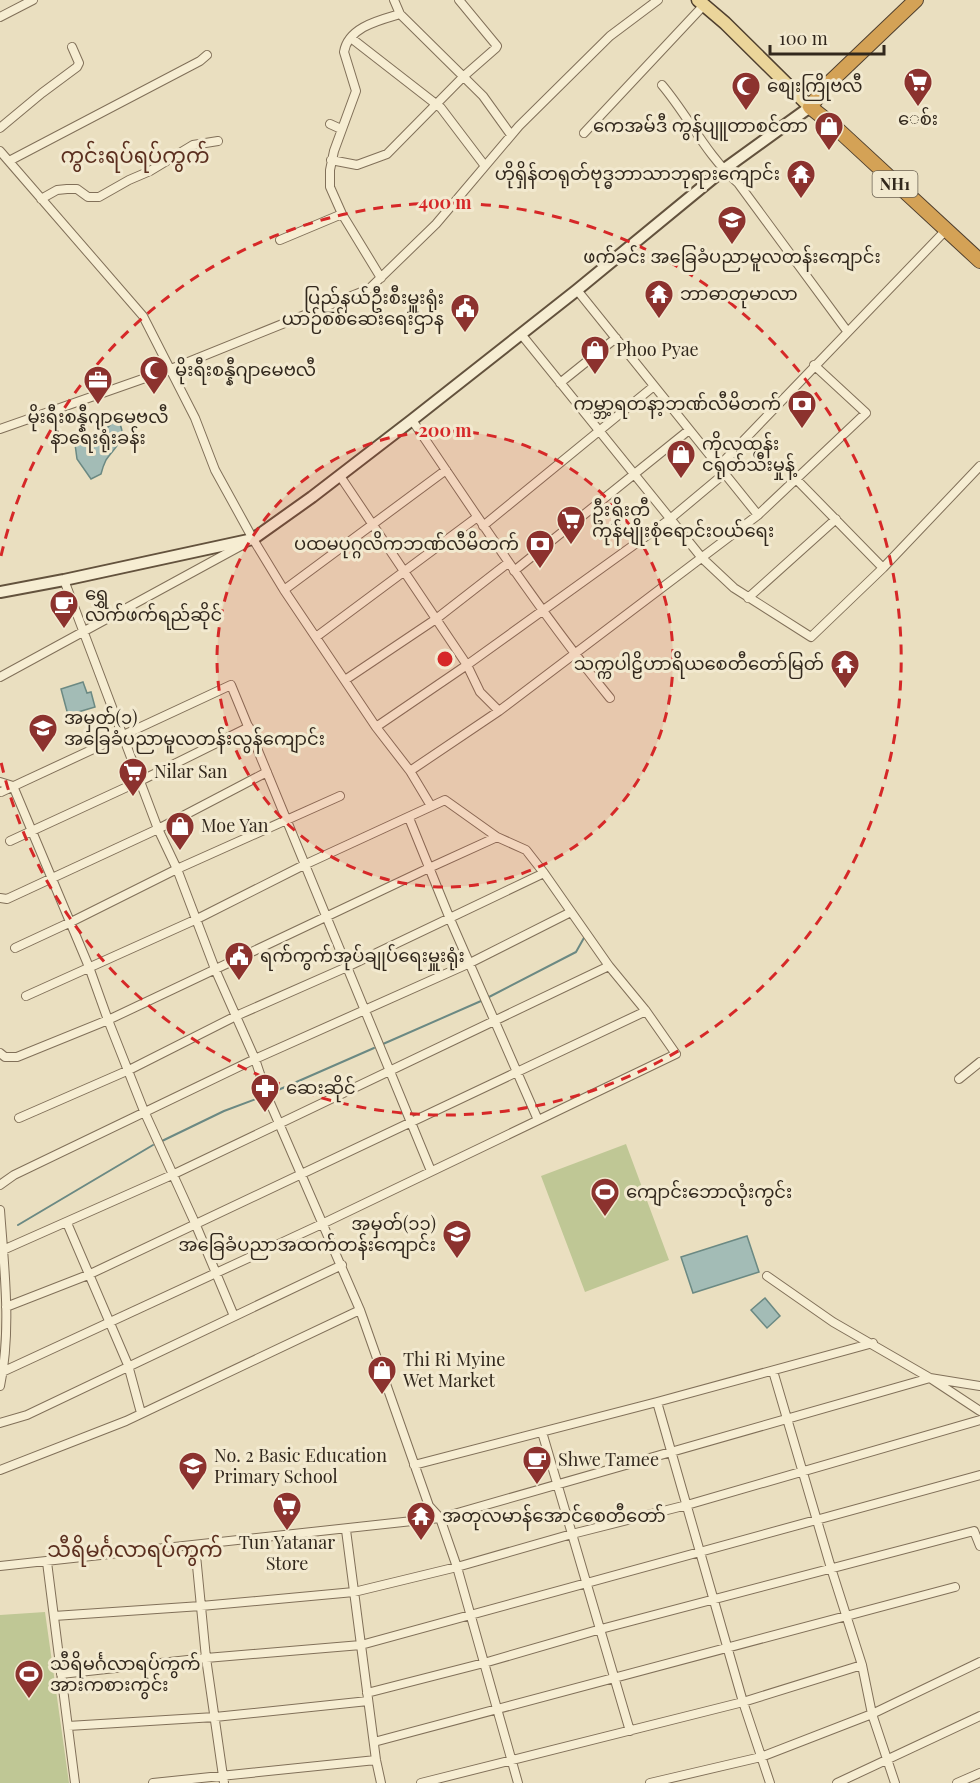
<svg xmlns="http://www.w3.org/2000/svg" width="980" height="1783" viewBox="0 0 980 1783" font-family="'Playfair Display','Noto Sans Myanmar',serif">
<rect width="100%" height="100%" fill="#eadfc0"/>
<path fill="#bfc795" d="M626 1144 669 1260 585 1292 541 1176Z
M45 1612 69 1783H0V1615Z"/>
<path fill="#a3bcb6" stroke="#6b8983" stroke-width="1.5" d="M116 418C131 438 115 446 106 460 104 464 102 470 101 474L91 479 77 459 75 444C90 431 100 440 116 418Z
M83 682 87 693 91 692 95 707 68 715 61 689Z
M747 1236 759 1272 693 1293 681 1257Z
M765 1298 780 1316 767 1328 751 1310Z"/>
<g fill="none" stroke-linecap="round" stroke-linejoin="round">
<path stroke="#6b8983" stroke-width="2" d="M489 997 576 952 585 936
M383 1044 481 1001
M269 1094 374 1048
M162 1141 224 1111 264 1096
M18 1225 153 1145"/>
<g stroke="#817059" stroke-width="10">
<path id="street" d="M394 0 400 14 483 96 511 135
M0 17 33 0
M351 38 441 108 485 166
M662 85C689 117 706 155 738 183L847 331
M330 124 341 129
M0 128 42 93 77 67 79 63 72 47
M584 133 704 5
M0 151 143 316 195 418 215 470 253 539 284 590 376 727 410 771 431 806
M331 160 357 165 387 154 464 76 496 48 497 46 459 0
M9 161 200 61 207 55
M41 199 57 190 67 189H77L88 197H99L129 180 150 171 193 145 218 141
M280 240 342 214
M381 278 342 214 330 187V170L334 151 356 91 344 52C348 27 380 20 400 14
M577 290 758 515
M521 334 702 558 734 588 811 637 883 568 980 466
M560 383 616 338
M412 420C476 514 538 610 610 698
M0 429 171 369 369 289 436 224 519 126 610 36 658 0
M719 466 946 230
M340 476 467 665 480 692 499 711
M796 479 883 568
M483 526 654 386
M514 571 689 430
M64 580 158 829 177 869 215 969 255 1059 268 1098 360 1310 429 1506 440 1518 457 1567 518 1783
M284 590 446 470
M748 598 836 519
M316 637 476 518
M0 677 246 543
M345 680 436 619 508 563
M376 727 467 665 670 519 725 473
M410 771 499 711 758 515 866 413 814 365
M0 782 13 786 89 967 108 1020 144 1111 195 1223 234 1316
M1 792 231 685 431 1171
M409 818 450 919 538 1120
M10 841 140 781 249 727
M0 898 7 899 158 829 267 772
M15 948 71 922 177 869 340 796
M0 1053 5 1057H17L108 1020 429 868 497 837
M959 1079 980 1062
M19 1118 129 1070 236 1016 347 967 544 873
M0 1185 14 1175 255 1059 470 963 571 912
M0 1210C4 1267 12 1329 0 1386
M67 1223 128 1365 141 1413
M3 1250 172 1175 609 966
M767 1276 833 1322 930 1378 980 1411
M6 1307 88 1275 646 1011
M773 1371 831 1568 862 1665 872 1714 895 1783
M0 1373 324 1223 676 1054 646 1011 609 966 544 873 526 850 497 837 445 800 304 865 197 919 26 996
M657 1402 743 1702 770 1783
M0 1423 27 1415 342 1265
M542 1432 630 1731
M414 1465 657 1402 873 1343
M0 1470 126 1421 360 1310
M346 1530 376 1760 381 1783
M195 1545 206 1658 224 1783
M47 1562 75 1783
M0 1566 440 1518 930 1378 980 1386
M54 1616 201 1606 354 1592 457 1567 572 1534 687 1505 980 1420
M61 1674 206 1658 361 1645 980 1475
M367 1693 484 1663 601 1629 974 1531 980 1546
M68 1726 215 1717 368 1701
M374 1742 955 1587
M153 1783 376 1760
M421 1783 743 1702 862 1665
M650 1783 761 1757 872 1714 980 1662
M837 1783 980 1716
M957 1783 980 1773"/>
</g>
<g stroke="#63523d" stroke-width="14">
<path id="secondary" d="M0 592 64 580 253 539 312 497 412 420 577 290 723 170 810 107"/>
</g>
<g stroke="#4f3f2e" stroke-width="15">
<path id="primary" d="M698 0 725 23 810 107"/>
</g>
<g stroke="#4f3f2e" stroke-width="16">
<path id="highway" d="M916 0 828 84 810 107 834 126 980 261"/>
</g>
<use href="#street" stroke="#f6edd2" stroke-width="8"/>
<use href="#secondary" stroke="#f6edd2" stroke-width="10"/>
<use href="#primary" stroke="#ebd59a" stroke-width="12"/>
<use href="#highway" stroke="#d4a256" stroke-width="14"/>
</g>
<circle cx="445" cy="659" r="228" fill="#d62828" fill-opacity=".12"/>
<g fill="none" stroke="#d62828" stroke-width="3" stroke-dasharray="10 8">
<circle cx="445" cy="659" r="228"/>
<path d="M1 556A456 456 0 1 1 1 762"/>
</g>
<defs>
<g id="supermarket-pin" transform="scale(1.5)"><path d="M0 17L-7.5 6A9.5 9.5 0 1 1 7.5 6Z" fill="#8c322e" stroke="#f2e9cf"/><path d="M-6-5.5h2.5l.6 2H6L4.5 2H-2.5L-4.4-4H-6ZM-1.5 3.2a1.3 1.3 0 1 0 .1 0ZM3 3.2a1.3 1.3 0 1 0 .1 0Z" fill="#fff"/></g>
<g id="mosque-pin" transform="scale(1.5)"><path d="M0 17L-7.5 6A9.5 9.5 0 1 1 7.5 6Z" fill="#8c322e" stroke="#f2e9cf"/><path d="M3.5-4.9A6 6 0 1 0 3.5 4.9A5 5 0 1 1 3.5-4.9Z" fill="#fff"/></g>
<g id="shop-pin" transform="scale(1.5)"><path d="M0 17L-7.5 6A9.5 9.5 0 1 1 7.5 6Z" fill="#8c322e" stroke="#f2e9cf"/><path d="M-5-2.5h2.3a2.7 3.5 0 0 1 5.4 0H5L5.5 6h-11ZM-1.5-2.5h3a1.5 2.3 0 0 0-3 0Z" fill="#fff"/></g>
<g id="temple-pin" transform="scale(1.5)"><path d="M0 17L-7.5 6A9.5 9.5 0 1 1 7.5 6Z" fill="#8c322e" stroke="#f2e9cf"/><path d="M0-6L5-2H3V0L6.5 2.5H4V6H1.5V3h-3V6H-4V2.5H-6.5L-3 0V-2H-5Z" fill="#fff"/></g>
<g id="school-pin" transform="scale(1.5)"><path d="M0 17L-7.5 6A9.5 9.5 0 1 1 7.5 6Z" fill="#8c322e" stroke="#f2e9cf"/><path d="M0-5L7-2L0 1L-7-2ZM-4 1L0 2.5L4 1V4Q0 6-4 4Z" fill="#fff"/></g>
<g id="civic-pin" transform="scale(1.5)"><path d="M0 17L-7.5 6A9.5 9.5 0 1 1 7.5 6Z" fill="#8c322e" stroke="#f2e9cf"/><path d="M-.6-6.5H3V-4.5H.6V-3L4-1V1h2V6H-6V1h2V-1L-.6-3ZM-1.2 2.5V6h2.4V2.5Z" fill="#fff"/></g>
<g id="office-pin" transform="scale(1.5)"><path d="M0 17L-7.5 6A9.5 9.5 0 1 1 7.5 6Z" fill="#8c322e" stroke="#f2e9cf"/><path d="M-6-3h4V-5.5h4V-3h4V5H-6ZM-1-4.5V-3h2v-1.5ZM-6 0V1H6V0Z" fill="#fff"/></g>
<g id="bank-pin" transform="scale(1.5)"><path d="M0 17L-7.5 6A9.5 9.5 0 1 1 7.5 6Z" fill="#8c322e" stroke="#f2e9cf"/><path d="M-6-4H6V4H-6ZM0-2.3a2.3 2.3 0 1 0 0 4.6a2.3 2.3 0 1 0 0-4.6Z" fill="#fff"/></g>
<g id="cafe-pin" transform="scale(1.5)"><path d="M0 17L-7.5 6A9.5 9.5 0 1 1 7.5 6Z" fill="#8c322e" stroke="#f2e9cf"/><path d="M-5.5-4.5H6V0H3Q3 3.5 0 3.5H-2.5Q-5.5 3.5-5.5 0ZM3-3.2v2h1.7v-2ZM-6 4.5H4V6H-6Z" fill="#fff"/></g>
<g id="pharmacy-pin" transform="scale(1.5)"><path d="M0 17L-7.5 6A9.5 9.5 0 1 1 7.5 6Z" fill="#8c322e" stroke="#f2e9cf"/><path d="M-2-6h4v4h4v4h-4v4h-4v-4h-4v-4h4Z" fill="#fff"/></g>
<g id="stadium-pin" transform="scale(1.5)"><path d="M0 17L-7.5 6A9.5 9.5 0 1 1 7.5 6Z" fill="#8c322e" stroke="#f2e9cf"/><path d="M0-5a6.5 5 0 1 0 0 10a6.5 5 0 1 0 0-10ZM-3.5-1.8h7v3.6h-7Z" fill="#fff"/></g>
</defs>
<g fill-rule="evenodd">
<use href="#supermarket-pin" x="918" y="82"/>
<use href="#mosque-pin" x="746" y="86"/>
<use href="#shop-pin" x="829" y="126"/>
<use href="#temple-pin" x="801" y="174"/>
<use href="#school-pin" x="732" y="220"/>
<use href="#temple-pin" x="659" y="294"/>
<use href="#civic-pin" x="465" y="308"/>
<use href="#shop-pin" x="595" y="350"/>
<use href="#mosque-pin" x="154" y="370"/>
<use href="#office-pin" x="98" y="380"/>
<use href="#bank-pin" x="802" y="404"/>
<use href="#shop-pin" x="681" y="454"/>
<use href="#supermarket-pin" x="571" y="520"/>
<use href="#bank-pin" x="540" y="544"/>
<use href="#cafe-pin" x="64" y="604"/>
<use href="#temple-pin" x="845" y="664"/>
<use href="#school-pin" x="43" y="728"/>
<use href="#supermarket-pin" x="133" y="772"/>
<use href="#shop-pin" x="180" y="826"/>
<use href="#civic-pin" x="239" y="956"/>
<use href="#pharmacy-pin" x="265" y="1088"/>
<use href="#stadium-pin" x="605" y="1192"/>
<use href="#school-pin" x="457" y="1234"/>
<use href="#shop-pin" x="382" y="1370"/>
<use href="#cafe-pin" x="537" y="1460"/>
<use href="#school-pin" x="193" y="1466"/>
<use href="#supermarket-pin" x="287" y="1506"/>
<use href="#temple-pin" x="421" y="1516"/>
<use href="#stadium-pin" x="29" y="1674"/>
</g>
<g text-anchor="middle" stroke-width="6" stroke-linejoin="round" paint-order="stroke">
<rect fill="#f2e9cf" stroke="#6c6252" stroke-width="1.5" x="872.5" y="171" width="45" height="26" rx="4.5"/>
<g font-size="16" font-weight="bold" fill="#32281d">
<text x="895" y="190">NH1</text>
</g>
<g font-size="18" fill="#32281d" stroke="#f2e9cf" text-anchor="start">
<text x="767" y="92">စျေးကြိုဗလီ</text>
<text x="918" y="125" text-anchor="middle">ေစ်း</text>
<text x="808" y="132" text-anchor="end">ကေအမ်ဒီ ကွန်ပျူတာစင်တာ</text>
<text x="780" y="180" text-anchor="end">ဟိုရှိန်တရုတ်ဗုဒ္ဓဘာသာဘုရားကျောင်း</text>
<text x="732" y="263" text-anchor="middle">ဖက်ခင်း အခြေခံပညာမူလတန်းကျောင်း</text>
<text x="680" y="300">ဘာဓာတုမာလာ</text>
<text x="444" y="304" text-anchor="end">ပြည်နယ်ဦးစီးမှူးရုံး<tspan x="444" dy="21">ယာဉ်စစ်ဆေးရေးဌာန</tspan></text>
<text x="616" y="356">Phoo Pyae</text>
<text x="175" y="376">မိုးရီးစန္နီဂျာမေဗလီ</text>
<text x="781" y="410" text-anchor="end">ကမ္ဘာ့ရတနာ့ဘဏ်လီမိတက်</text>
<text x="98" y="423" text-anchor="middle">မိုးရီးစန္နီဂျာမေဗလီ<tspan x="98" dy="21">နာရေးရုံးခန်း</tspan></text>
<text x="702" y="450">ကိုလှထွန်း<tspan x="702" dy="21">ငရုတ်သီးမှုန့်</tspan></text>
<text x="592" y="516">ဦးရှိုးတီ<tspan x="592" dy="21">ကုန်မျိုးစုံရောင်းဝယ်ရေး</tspan></text>
<text x="519" y="550" text-anchor="end">ပထမပုဂ္ဂလိကဘဏ်လီမိတက်</text>
<text x="85" y="600">ရွှေ<tspan x="85" dy="21">လက်ဖက်ရည်ဆိုင်</tspan></text>
<text x="824" y="670" text-anchor="end">သက္ကပါဠိဟာရိယစေတီတော်မြတ်</text>
<text x="64" y="724">အမှတ်(၁)<tspan x="64" dy="21">အခြေခံပညာမူလတန်းလွန်ကျောင်း</tspan></text>
<text x="154" y="778">Nilar San</text>
<text x="201" y="832">Moe Yan</text>
<text x="260" y="962">ရက်ကွက်အုပ်ချုပ်ရေးမှူးရုံး</text>
<text x="286" y="1094">ဆေးဆိုင်</text>
<text x="626" y="1198">ကျောင်းဘောလုံးကွင်း</text>
<text x="436" y="1230" text-anchor="end">အမှတ်(၁၁)<tspan x="436" dy="21">အခြေခံပညာအထက်တန်းကျောင်း</tspan></text>
<text x="403" y="1366">Thi Ri Myine<tspan x="403" dy="21">Wet Market</tspan></text>
<text x="214" y="1462">No. 2 Basic Education<tspan x="214" dy="21">Primary School</tspan></text>
<text x="558" y="1466">Shwe Tamee</text>
<text x="442" y="1522">အတုလမာန်အောင်စေတီတော်</text>
<text x="287" y="1549" text-anchor="middle">Tun Yatanar<tspan x="287" dy="21">Store</tspan></text>
<text x="50" y="1670">သီရိမင်္ဂလာရပ်ကွက်<tspan x="50" dy="21">အားကစားကွင်း</tspan></text>
</g>
<g font-size="21" fill="#5b2f1f" stroke="#f2e9cf">
<text x="135" y="163">ကွင်းရပ်ရပ်ကွက်</text>
<text x="135" y="1557">သီရိမင်္ဂလာရပ်ကွက်</text>
</g>
</g>
<circle cx="445" cy="659" r="9" fill="#d62828" stroke="#f2e9cf" stroke-width="3"/>
<g font-size="18" text-anchor="middle" font-weight="bold" fill="#d62828" stroke="#f2e9cf" stroke-width="6" stroke-linejoin="round" paint-order="stroke">
<text x="445" y="209">400 m</text>
<text x="445" y="437">200 m</text>
</g>
<path d="M770 45v9h114v-9" fill="none" stroke="#32281d" stroke-width="3"/>
<text x="779" y="45" font-size="18" fill="#32281d" stroke="#f2e9cf" stroke-width="4.5" paint-order="stroke">100 m</text>
</svg>
